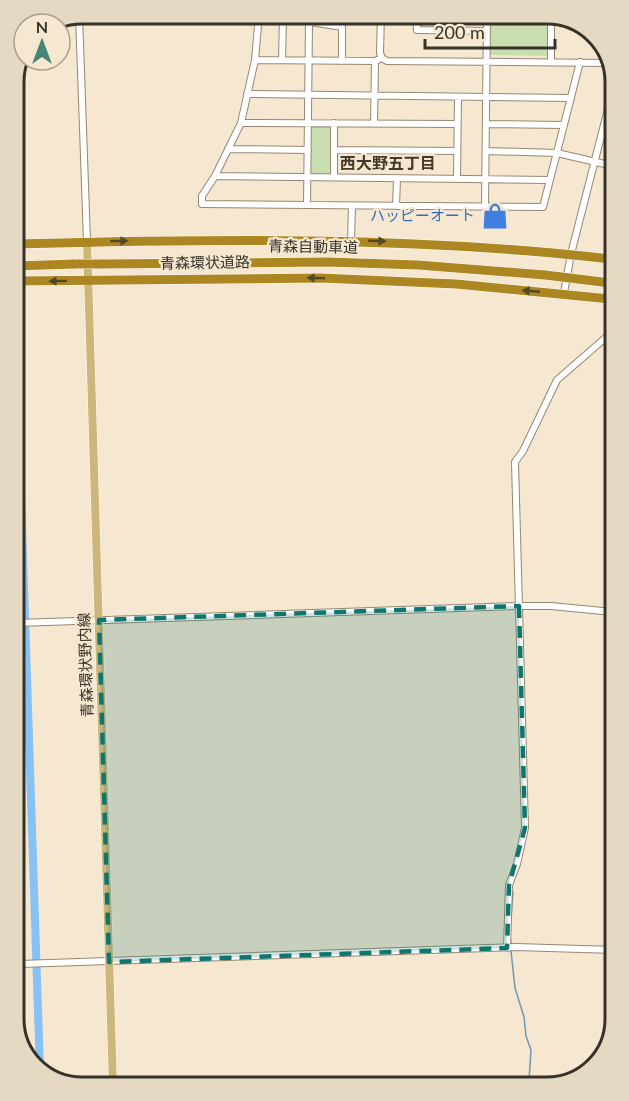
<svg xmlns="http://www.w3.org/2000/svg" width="629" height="1101" viewBox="0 0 629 1101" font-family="Lato,'Noto Sans JP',sans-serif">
<rect width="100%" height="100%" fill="#f5e7d0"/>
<path fill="#c9deaf" d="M490 14H549L548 54 546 56 492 55 489 53Z
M312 126H330L331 128 332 173 330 175H312L310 173 311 127Z"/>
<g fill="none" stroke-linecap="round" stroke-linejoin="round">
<path stroke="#6e97b6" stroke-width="1.5" d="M511 918 513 892
M510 935 511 944
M511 951 515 988 524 1017 526 1036 531 1050 529 1081"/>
<path stroke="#86c2f3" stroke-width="8" d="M15 315 40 1071"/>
<g stroke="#958873" stroke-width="8">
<path id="minor" d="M259 14 255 60 241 123 215 176 202 196V204L543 207 580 62
M262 14 342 27V61
M381 14 380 53 382 58 387 61 609 63
M416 14 417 30 487 31
M79 15 87 242
M255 60 375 61 382 58
M282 60 283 18
M551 62V14
M247 94 571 98
M241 123 457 124
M374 123 375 61
M486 124 564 125
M228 149 308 150
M334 150 457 151
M486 151 557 153 609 165
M215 176 550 180
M334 177V123
M457 179 458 97
M307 205 309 22
M396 206 397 179
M485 207 487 14
M351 240 352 206
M564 293 571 254 609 105
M17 623 519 606H551L613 612
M507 948 509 885 517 864 525 828 515 462 523 451 557 380 611 333
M20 964 516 947 615 950"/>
</g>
<g stroke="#fff" stroke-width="9">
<path id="major" d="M87 242 113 1087"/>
</g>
<g stroke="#fff" stroke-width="10">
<path id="highway" d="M15 244C214 239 412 236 610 259
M102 264 328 262 418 265 545 275
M15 266 74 264
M586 280 610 283
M15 281 321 278 456 284 610 299"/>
</g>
<use href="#minor" stroke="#fff" stroke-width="6"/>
<use href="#major" stroke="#cdb679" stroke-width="8"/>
<use href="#highway" stroke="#ac8620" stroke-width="9"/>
<g stroke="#fff" stroke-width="10" stroke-linecap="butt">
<path id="highway-bridge" d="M74 264H102
M545 275 586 280"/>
</g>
<use href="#highway-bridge" stroke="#ac8620" stroke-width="9"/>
</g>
<defs><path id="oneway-solid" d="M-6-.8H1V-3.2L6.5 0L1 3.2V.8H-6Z" transform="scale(1.5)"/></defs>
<g fill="#544727">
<use href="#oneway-solid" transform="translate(119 241) rotate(-1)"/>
<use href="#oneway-solid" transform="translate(377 241) rotate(2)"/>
<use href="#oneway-solid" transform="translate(316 278) rotate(-179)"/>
<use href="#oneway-solid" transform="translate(58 281) rotate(179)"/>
<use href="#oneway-solid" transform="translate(531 291) rotate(-175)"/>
</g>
<path fill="#0f766e" fill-opacity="0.2" stroke="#0f766e" stroke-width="4.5" stroke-dasharray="12 8" stroke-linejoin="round" d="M519 606 525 828 509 885 507 948 109 962 99 620Z"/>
<defs>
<g id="shop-bare" transform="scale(2.07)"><path d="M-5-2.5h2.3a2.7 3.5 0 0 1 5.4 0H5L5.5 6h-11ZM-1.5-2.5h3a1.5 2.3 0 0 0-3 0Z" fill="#3f7fe0" stroke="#f5e7d0" stroke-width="2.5" paint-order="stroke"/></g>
</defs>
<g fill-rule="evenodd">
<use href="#shop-bare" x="495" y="216"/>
</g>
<g text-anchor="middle" stroke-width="4.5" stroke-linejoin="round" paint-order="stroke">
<g font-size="15" fill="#366cbe" stroke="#f5e7d0" text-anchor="end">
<text x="475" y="221">ハッピーオート</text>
</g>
<g font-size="15" fill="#373229" stroke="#f5e7d0">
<text transform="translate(313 247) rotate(1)" y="5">青森自動車道</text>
<text transform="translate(205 263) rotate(-1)" y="5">青森環状道路</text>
<text transform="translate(86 665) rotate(-92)" y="5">青森環状野内線</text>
</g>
<g font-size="16" font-weight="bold" fill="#443926" stroke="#f5e7d0">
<text x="388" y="169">西大野五丁目</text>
</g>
</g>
<path d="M0 0H629V1101H0ZM82 24H547A58 58 0 0 1 605 82V1019A58 58 0 0 1 547 1077H82A58 58 0 0 1 24 1019V82A58 58 0 0 1 82 24Z" fill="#e6d9c3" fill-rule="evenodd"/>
<path fill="none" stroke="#373229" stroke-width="3" d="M82 24H547A58 58 0 0 1 605 82V1019A58 58 0 0 1 547 1077H82A58 58 0 0 1 24 1019V82A58 58 0 0 1 82 24Z"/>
<g transform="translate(42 42)"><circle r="28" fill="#f5e7d0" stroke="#a99f8d" stroke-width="1.5"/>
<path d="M0-4.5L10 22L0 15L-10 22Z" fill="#458575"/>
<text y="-9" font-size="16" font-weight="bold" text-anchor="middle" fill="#373229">N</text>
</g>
<path d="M425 39v9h130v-9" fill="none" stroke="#373229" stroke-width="3"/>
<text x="434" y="39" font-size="18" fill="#373229" stroke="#f5e7d0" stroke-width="4.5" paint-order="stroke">200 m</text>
</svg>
